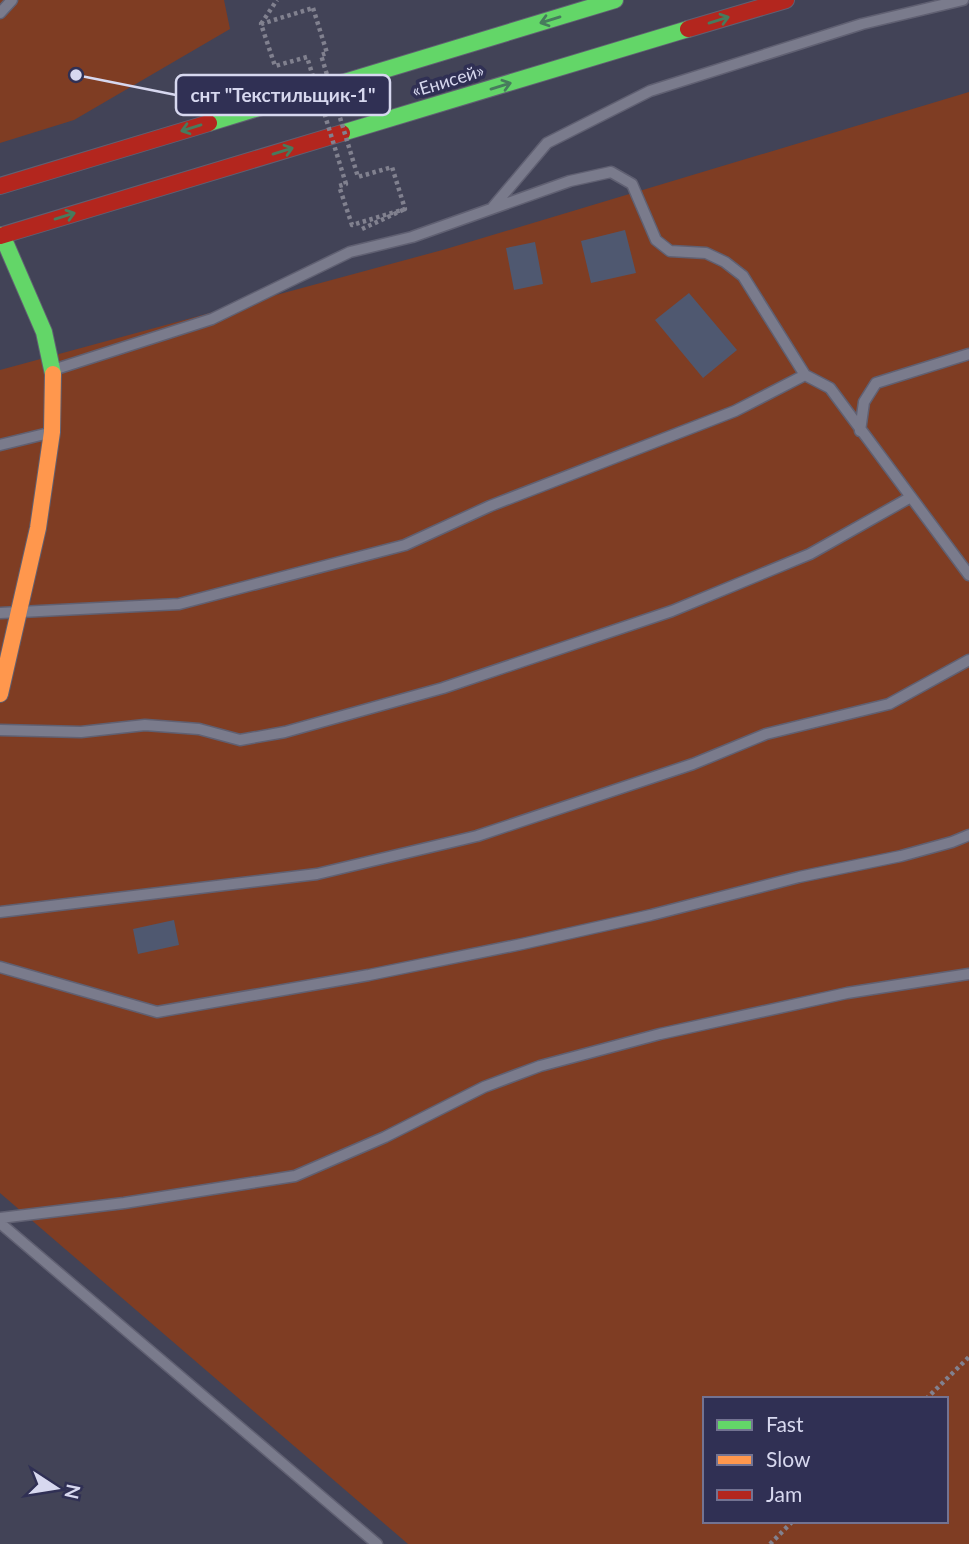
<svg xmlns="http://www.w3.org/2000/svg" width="969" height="1544" viewBox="0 0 969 1544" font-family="Lato,sans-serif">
<rect width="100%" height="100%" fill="#424357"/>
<path fill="#7f3d23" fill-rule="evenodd" d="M0 0H224L230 29 74 120 0 143Z
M969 92V1544H408L0 1193V370L446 249ZM705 1399H946V1521H705Z"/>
<path fill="#4f5870" d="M625 230 636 273 591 283 581 241Z
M535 242 543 284 514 290 506 248Z
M689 293 737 350 703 378 655 320Z
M174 920 179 945 138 954 133 929Z"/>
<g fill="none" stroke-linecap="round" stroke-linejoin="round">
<g stroke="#606072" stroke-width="13">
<path id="lane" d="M0 13 12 0
M493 207 547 143 650 91 862 24 963 0
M53 370 212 319 350 252 412 237 570 181 611 172 632 184 656 240 670 251 706 253 725 262 743 276 805 375 830 388 969 575
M860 431 864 402 876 383 969 354
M0 445 49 433
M0 613 179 604 405 545 490 506 735 411 805 375
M0 730 81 732 145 725 199 729 240 740 285 732 443 688 672 611 810 554 911 497
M0 912 317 874 477 836 693 764 766 734 889 704 969 660
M0 967 157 1012 369 975 522 944 651 915 799 877 901 856 952 842 969 835
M0 1218 124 1203 295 1176 385 1137 484 1087 540 1066 660 1034 847 993 969 974
M0 1223 377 1544"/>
</g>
<g stroke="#606072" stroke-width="18">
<path id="fast" d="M209 123 615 0
M342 133 688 29
M2 235 44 332 53 374"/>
</g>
<g stroke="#606072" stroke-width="18">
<path id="slow" d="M0 694 38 528 52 432 53 374"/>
</g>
<g stroke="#606072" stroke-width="18">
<path id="jam" d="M688 29 786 0
M0 186 209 123
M0 236 342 133"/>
</g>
<path stroke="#81818f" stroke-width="4.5" stroke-dasharray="3.5 3.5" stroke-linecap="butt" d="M261 24 277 0
M362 229 405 209
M926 1399 969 1357
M770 1544 793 1521"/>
<use href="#lane" stroke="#7a7b8c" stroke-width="10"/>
<use href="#fast" stroke="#63d668" stroke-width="16"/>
<use href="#slow" stroke="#ff974d" stroke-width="16"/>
<use href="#jam" stroke="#b3261e" stroke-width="16"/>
<path stroke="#81818f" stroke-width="4.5" stroke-dasharray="3.5 3.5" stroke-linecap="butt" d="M313 8 327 53 321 55 358 177 392 167 405 209 352 225 339 186 346 184 307 57 275 66 261 24Z"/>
</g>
<defs><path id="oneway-shaft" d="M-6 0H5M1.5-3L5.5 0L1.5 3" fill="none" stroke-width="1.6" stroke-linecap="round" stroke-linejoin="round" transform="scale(1.75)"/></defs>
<g stroke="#477b5d">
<use href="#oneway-shaft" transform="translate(550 20) rotate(163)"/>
<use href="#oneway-shaft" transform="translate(719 20) rotate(-17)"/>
<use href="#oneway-shaft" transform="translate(501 86) rotate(-17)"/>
<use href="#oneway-shaft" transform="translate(191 128) rotate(163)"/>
<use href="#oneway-shaft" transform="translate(283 151) rotate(-17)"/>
<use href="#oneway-shaft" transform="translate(65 216) rotate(-17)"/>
</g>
<g text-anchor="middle" stroke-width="7" stroke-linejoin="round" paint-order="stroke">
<g font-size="18" fill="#d7d8ef" stroke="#303054">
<text transform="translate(448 81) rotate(-17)" y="6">«Енисей»</text>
</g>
</g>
<path fill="none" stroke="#d7d8ef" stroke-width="2.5" d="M76 75L176 95"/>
<circle fill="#d7d8ef" stroke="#303054" stroke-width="2.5" cx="76" cy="75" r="7"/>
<rect fill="#303054" stroke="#d7d8ef" stroke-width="2.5" x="176" y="75" width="214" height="40" rx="7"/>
<g font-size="19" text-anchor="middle" font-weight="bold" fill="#d7d8ef">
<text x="283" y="102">снт "Текстильщик-1"</text>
</g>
<rect x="703" y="1397" width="245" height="126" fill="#303054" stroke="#737392" stroke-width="2"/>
<rect x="717" y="1420" width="35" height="10" fill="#63d668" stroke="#737392" stroke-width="2"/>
<text x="766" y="1432" font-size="21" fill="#d7d8ef">Fast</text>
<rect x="717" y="1455" width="35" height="10" fill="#ff974d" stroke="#737392" stroke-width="2"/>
<text x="766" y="1467" font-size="21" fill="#d7d8ef">Slow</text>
<rect x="717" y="1490" width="35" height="10" fill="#b3261e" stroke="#737392" stroke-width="2"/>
<text x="766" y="1502" font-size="21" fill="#d7d8ef">Jam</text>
<g transform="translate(56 1488) rotate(102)" stroke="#303054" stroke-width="5" paint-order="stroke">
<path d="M0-5L12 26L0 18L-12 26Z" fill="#d7d8ef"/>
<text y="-10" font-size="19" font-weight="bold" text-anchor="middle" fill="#d7d8ef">N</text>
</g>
</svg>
